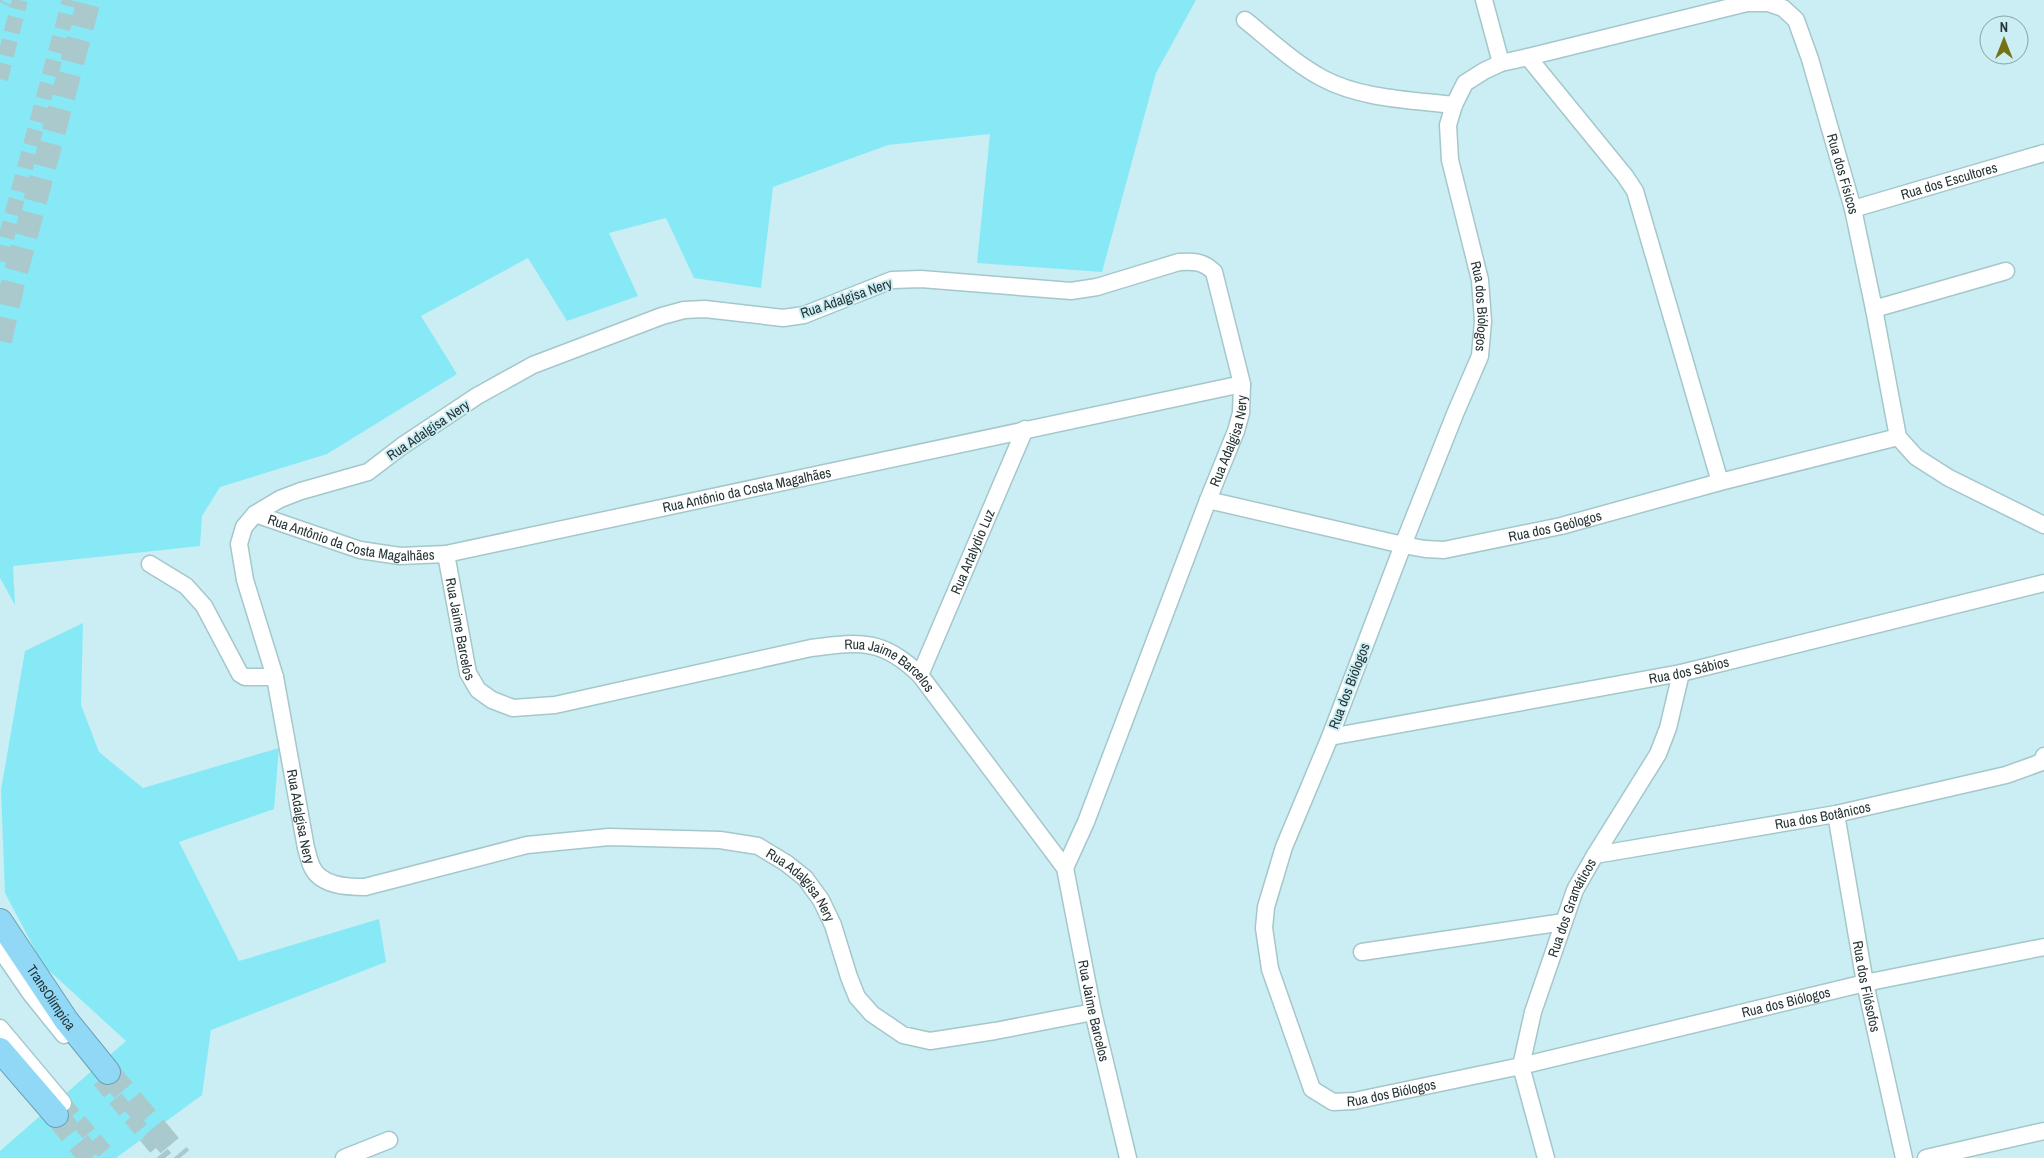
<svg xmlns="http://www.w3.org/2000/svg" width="2044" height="1158" viewBox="0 0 2044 1158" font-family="'Archivo Narrow',sans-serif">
<rect width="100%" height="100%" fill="#caeef3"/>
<path fill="#87e9f6" d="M0 0H1196L1156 73 1102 272 977 263 990 134 888 145 773 187 761 288 694 278 666 218 609 233 638 296 567 321 528 258 421 316 457 374 327 454 220 487 202 516 200 546 13 566 15 605 0 578Z
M83 623 81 705 99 752 143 788 279 748 274 809 179 842 239 961 379 919 386 962 211 1030 202 1095 116 1158H0V1151L126 1041 43 965 5 893 1 790 25 651Z"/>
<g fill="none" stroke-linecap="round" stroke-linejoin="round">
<path stroke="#a9c9cd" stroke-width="16" stroke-dasharray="16 8" stroke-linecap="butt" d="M0 79 20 0
M0 261 70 0
M100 1080 165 1158
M63 1103 110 1158"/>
<path stroke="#a9c9cd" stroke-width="24" stroke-dasharray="24 12" stroke-linecap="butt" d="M0 2 1 0
M0 341 12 287 89 0
M108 1072 180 1158
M56 1115 91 1158"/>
<g stroke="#a4c7cb" stroke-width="19">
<g id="minor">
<path d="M1484 0 1501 63"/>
<path d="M1245 20C1270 40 1294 63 1322 78 1361 99 1411 100 1454 105"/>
<path id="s1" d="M1528 57 1747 3H1768L1783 8 1796 20 1810 59 1853 209 1874 309 1898 437 1916 457 1949 478 2044 525"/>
<path id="s2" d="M1853 209 2044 153"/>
<path d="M1874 309 2006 271"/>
<path id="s3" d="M1720 482 1635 191 1625 176 1528 57 1501 63 1484 71 1465 83 1454 105 1448 125 1450 160 1480 280 1483 321 1480 356 1455 414 1403 545 1330 737 1284 847 1266 907 1264 928 1270 969 1312 1089 1333 1102 1354 1101 1521 1066 1865 983 2044 947"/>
<path id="s4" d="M1208 500 1403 545 1425 549 1444 550 1561 526 1720 482 1898 437"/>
<path id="s5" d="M255 514 360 550 400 556 446 554 1242 384"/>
<path id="s6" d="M446 554 468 673 478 690 492 700 513 708 555 705 811 648C860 642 882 638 920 675L1065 868 1093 1012 1128 1158"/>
<path d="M150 564 186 586 204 606 240 674 245 677H275"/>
<path id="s7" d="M920 675 1025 429"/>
<path id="s8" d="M1330 737 1681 673 2044 583"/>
<path id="s9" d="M1836 814 1865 983 1904 1158"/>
<path id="s10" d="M1595 855 1836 814 2006 775 2042 762 2044 756"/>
<path id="s11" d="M1065 868 1086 822 1208 500 1236 431 1241 413 1242 384 1214 272C1203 261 1193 261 1179 262L1097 287 1071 291 921 279 892 280 804 315 783 318 705 309 684 310 662 316 533 365 477 396 402 446 368 472 301 491 280 499 255 514 244 527 239 544 245 580 275 677 306 848C308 854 309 861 312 867 321 886 347 887 365 887L527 845 609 837 720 840 758 846 786 863 805 878 821 900 833 925 849 977 857 997 872 1014 903 1035 930 1041 995 1031 1093 1012"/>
<path d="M0 949 31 994 64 1035"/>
<path d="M1362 952 1564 922"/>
<path d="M0 1028 63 1103"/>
<path d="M344 1158 389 1140"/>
<path id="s12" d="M1546 1158 1521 1066 1533 1012 1575 890 1595 855 1658 754 1668 728 1681 673"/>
<path d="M1926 1158 2044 1131"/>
</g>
</g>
<g stroke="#6c9fb3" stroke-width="26">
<g id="highway">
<path id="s13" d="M0 921 66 1020 108 1072"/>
<path d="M0 1050 56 1115"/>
</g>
</g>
<use href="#minor" stroke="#fff" stroke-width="16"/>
<use href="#highway" stroke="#91d8f6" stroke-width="24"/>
</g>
<g text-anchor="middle" stroke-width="4" stroke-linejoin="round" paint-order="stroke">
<g font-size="14" fill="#263436" stroke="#caeef3">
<text dy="5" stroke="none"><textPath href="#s1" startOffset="441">Rua dos Físicos</textPath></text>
<text dy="5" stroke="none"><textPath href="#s2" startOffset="100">Rua dos Escultores</textPath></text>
<text transform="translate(846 298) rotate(-19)" y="5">Rua Adalgisa Nery</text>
<text dy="5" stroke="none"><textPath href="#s3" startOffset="774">Rua dos Biólogos</textPath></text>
<text transform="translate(428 430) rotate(-34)" y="5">Rua Adalgisa Nery</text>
<text dy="5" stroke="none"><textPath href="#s11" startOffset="458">Rua Adalgisa Nery</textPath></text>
<text dy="5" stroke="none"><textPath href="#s5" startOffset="505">Rua Antônio da Costa Magalhães</textPath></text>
<text dy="5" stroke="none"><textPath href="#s4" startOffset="355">Rua dos Geólogos</textPath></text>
<text dy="5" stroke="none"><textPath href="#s5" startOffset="100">Rua Antônio da Costa Magalhães</textPath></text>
<text dy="5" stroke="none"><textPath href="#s7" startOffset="134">Rua Artalydio Luz</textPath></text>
<text dy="5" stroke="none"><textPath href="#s6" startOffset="76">Rua Jaime Barcelos</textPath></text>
<text dy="5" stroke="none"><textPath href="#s8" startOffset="365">Rua dos Sábios</textPath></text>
<text dy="5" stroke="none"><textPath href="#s6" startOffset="570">Rua Jaime Barcelos</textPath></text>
<text transform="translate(1349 686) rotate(-69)" y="5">Rua dos Biólogos</text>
<text dy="5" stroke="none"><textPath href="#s10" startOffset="231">Rua dos Botânicos</textPath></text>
<text dy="5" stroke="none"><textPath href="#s11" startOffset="1971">Rua Adalgisa Nery</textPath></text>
<text dy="5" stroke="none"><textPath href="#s11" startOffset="2541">Rua Adalgisa Nery</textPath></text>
<text dy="5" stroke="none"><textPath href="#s12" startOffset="262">Rua dos Gramáticos</textPath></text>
<text dy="5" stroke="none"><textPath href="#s9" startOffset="175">Rua dos Filósofos</textPath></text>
<text dy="5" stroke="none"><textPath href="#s13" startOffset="92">TransOlímpica</textPath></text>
<text dy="5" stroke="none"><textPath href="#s3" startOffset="2094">Rua dos Biólogos</textPath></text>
<text dy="5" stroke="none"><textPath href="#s6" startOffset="990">Rua Jaime Barcelos</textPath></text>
<text dy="5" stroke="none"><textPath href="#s3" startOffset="1689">Rua dos Biólogos</textPath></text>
</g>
</g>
<g transform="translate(2004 40)"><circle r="24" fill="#caeef3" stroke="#88a4a7"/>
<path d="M0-4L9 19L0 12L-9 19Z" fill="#767214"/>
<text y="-8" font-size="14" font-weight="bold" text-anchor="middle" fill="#263436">N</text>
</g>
</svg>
